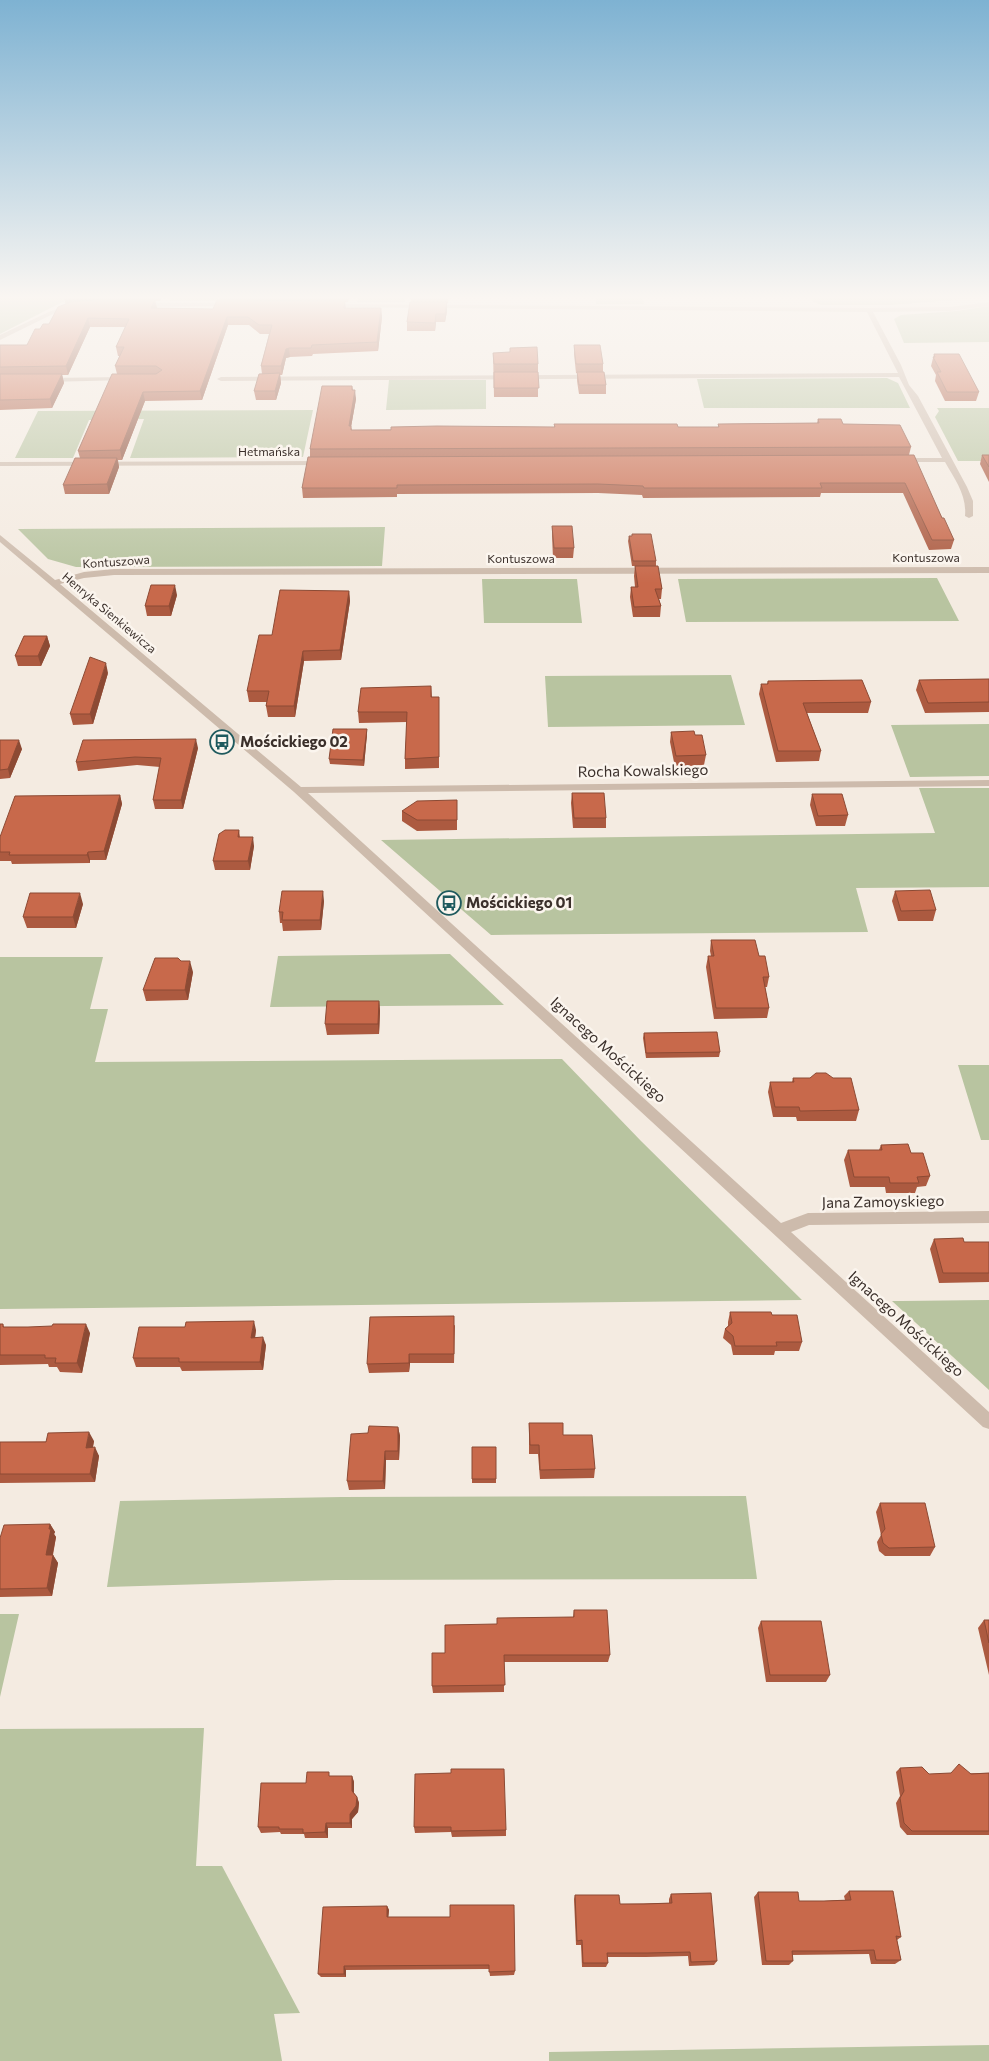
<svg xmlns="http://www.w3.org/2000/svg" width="989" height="2061" viewBox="0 0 989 2061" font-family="Commissioner,sans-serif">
<rect width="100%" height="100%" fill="#f4ebe1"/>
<path fill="#b8c4a0" d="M0 295H76L0 334Z
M171 295H218L216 301H169Z
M359 295H406L405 302H357Z
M595 295H642L644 304H596Z
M810 295H989V297L891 305H821L812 301Z
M989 306V342L904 343 894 319 901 315 956 311Z
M887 378 898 383 910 408H704L697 379Z
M389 380H486V409L386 410Z
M937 408H989V461H958L935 417 939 411Z
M313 410 303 457 130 458 144 419 89 420 73 458H15L38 411Z
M385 527 382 566 76 567 48 559 18 529Z
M937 578 959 621 686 622 678 579Z
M482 579H577L582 623H484Z
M731 675 745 725 548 727 545 676Z
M989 724V776L910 777 891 725Z
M919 788H989V887L856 888 868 932 491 935 381 840 935 833Z
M450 954 504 1005 270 1007 278 956Z
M0 957H103L90 1009H108L95 1062 562 1059 641 1141 802 1300 0 1309Z
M958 1065H989V1140H981Z
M989 1300V1390L892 1301H902Z
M746 1496 757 1579 336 1580 107 1587 120 1501 342 1497Z
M0 1614H19L0 1697Z
M204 1728 196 1866H222L300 2013 274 2014 282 2061H0V1729Z
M989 2045V2061H549V2052Z"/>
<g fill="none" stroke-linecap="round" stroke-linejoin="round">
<path fill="#cdbbac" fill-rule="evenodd" d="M989 302V306L950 311 873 312 901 365 909 385 918 396 967 487 973 501V516L969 518 965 516C967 495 955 480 945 462H900L896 460 900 458H942L899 377 221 381 217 379 221 377 898 373 867 312 328 307 327 306 330 304 869 308 950 307Z
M230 303 233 305 232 306 140 307 137 305 140 303Z
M70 305 73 307 72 308 55 313 0 340V335L51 311Z
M125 377 127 378V380L47 382 43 380 47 378Z
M325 461V465H322L0 466V462Z
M0 535 55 580 84 572 114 569 989 567V573L114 575 84 578 60 584 301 787 989 780V786L308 793 781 1223 808 1213 989 1211V1223L809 1225 791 1232 989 1412V1429L983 1427 294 792 0 542Z"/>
</g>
<path fill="#ac5a40" d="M68 295H163L160 301H155L157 308 213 309 221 300V295H349L348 302H345L346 308H381L382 317 378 351 313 354 312 356 290 357 286 358 282 375H280L281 383 276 400H256L254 391 262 374 261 366 269 334H260L249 325H228L202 400 145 401 122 460H118L119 467 109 494H65L63 485 80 458 78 451 117 374 115 366 120 356H118L116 347 125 327H90L68 375H62L64 383 52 408 0 410V345H27L40 329 49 324 66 304 64 297Z
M411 295H449L448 303H447V311L445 322H436L435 331H407V322L411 302Z
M574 345 603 364V372L606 385V394H579L577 381V373H576L574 354Z
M493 353 538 364V397H494Z
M934 354 979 392 976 401H945L935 381 936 375 931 366Z
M352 386 353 390 356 399 351 427 352 430 554 427V424L678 427H718V424L817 423 818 419 843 424 911 447 909 455 954 540 951 549 929 550 903 493H821L820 497 643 498 642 495 598 493 397 494V497L303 498 302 488 310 457V449Z
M982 455H989V482L980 464Z
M552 526 574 548 573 558H553L552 536Z
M632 534 656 561V566L662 589 661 599H659L661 606 660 617H633L630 597 631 587H635L634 576 635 566H632L628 541 629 536H632Z
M349 591 350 601 341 660 304 661 295 717H268L266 706 267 702H249L247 691 272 635Z
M177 595 171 616H147L145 606Z
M47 636 50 646 41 666H18L15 656Z
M108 673 93 724 73 725 70 714Z
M989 679V712L925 713 916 690 919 680Z
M768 681 871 702 868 713H807L821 751 819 761 776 762 759 694 761 684H767Z
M431 686 432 697H439V768L405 769V759L407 722 359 723 358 712Z
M671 732 695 735 706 755 704 765 675 767 670 742Z
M367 734 364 766 330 764 329 759Z
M0 740 22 749 10 778 0 779Z
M198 748 183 809H155L153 800 160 767 137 765 78 771 76 762Z
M572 793 606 818V828H573L571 803Z
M812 794 848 815 845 826H816L810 805Z
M120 795 122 804 106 860H90V863L12 864 11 861H0V837Z
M457 800V830L417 831 402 821V811Z
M239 830 240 837 254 846 250 870H215L213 861Z
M895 891 936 910 933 921H898L892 901Z
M324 901 321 930 283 931 282 923H280L279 912Z
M83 904 76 928H27L23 917Z
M711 940 759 956 769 977 767 987H765L769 1008 767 1018 714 1019 706 967 708 956H711L710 951Z
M193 972 188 1000 146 1001 143 990Z
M379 1001 380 1011 379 1034 327 1035 325 1024Z
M644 1033 720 1052 719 1057 646 1058 643 1038Z
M793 1078 859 1110 856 1121H797L796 1117H773L768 1092 770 1082H792Z
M881 1145 911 1153 930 1176 926 1186 917 1187 915 1193H886L885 1187H850L844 1160 848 1150H879Z
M934 1239 964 1242H989V1282L939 1283 930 1249Z
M730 1312 772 1315 802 1342 799 1351H775L774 1355H733L731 1345 723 1338 725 1329 728 1326V1322Z
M0 1324H3L4 1327 90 1333 82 1373 60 1372 57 1367H49L48 1364 0 1365V1366Z
M455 1325 454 1363H410L409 1372 369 1373 367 1364Z
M256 1330 255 1337 266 1345 263 1370 182 1371 180 1367H136L133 1358Z
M529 1423 563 1435 595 1469 594 1478 540 1479 538 1454H529Z
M398 1427 400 1436 399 1460H386L385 1489 349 1490 347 1481 368 1433Z
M94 1441 93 1447 99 1456 95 1482 0 1483V1442Z
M472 1447H496V1483H472Z
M880 1503 935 1547 930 1556H885L879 1551 877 1542 881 1535 876 1512Z
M50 1524 55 1532 54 1534 56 1537 53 1555 58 1563 52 1596 0 1597V1538Z
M574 1610 610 1655 608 1662H504V1692L433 1693 432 1686 445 1653 497 1624 573 1617Z
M984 1620H989V1675L978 1628Z
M761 1621 830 1675 826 1682H766L758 1628Z
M900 1768 929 1774 989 1773V1835H907L900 1827 896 1803 900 1796 896 1772Z
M451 1773 506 1830V1836L452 1837 451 1832 415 1833 414 1827Z
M330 1776H352L354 1782V1793L357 1797 359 1803 358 1812 352 1819V1828H328V1838H305L304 1834H281L280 1832 261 1833 258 1827 306 1783Z
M849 1891 901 1937 897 1940 901 1960 895 1964H871L869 1954 792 1955 793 1961 789 1965H762L754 1897 758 1892 799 1901H824L845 1900 844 1896Z
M671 1894 717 1961 714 1965 689 1966 688 1956 646 1957H607L608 1963 606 1967H582L581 1945H576L574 1899 575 1895 620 1904 669 1903V1899Z
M387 1906 389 1910 388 1917 515 1971 514 1975 490 1976 489 1969 346 1970V1977H321L318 1974Z"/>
<path fill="#8c4a34" d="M79 295H98L99 300 66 306 64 297Z
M159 295H163L160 301Z
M347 295H349L348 302Z
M155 300 157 308H151Z
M447 302V311L445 322V314Z
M381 308 382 317 378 351 377 342Z
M436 314V322L435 331V323Z
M227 317 228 325 202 400 200 391Z
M88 318 90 327 68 375 66 366Z
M289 348 290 357 286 358 282 375 281 366 286 349Z
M280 373 281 383 276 400 275 391Z
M62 374 64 383 52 408 50 399Z
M355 390 356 399 351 427 352 436 349 426Z
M143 392 145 401 122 460 120 450Z
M117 458 119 467 109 494 107 484Z
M175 585 177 595 171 616 169 606Z
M349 591 350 601 341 660 340 650Z
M47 636 50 646 41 666 38 656Z
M303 651 304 661 295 717 294 706Z
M106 663 108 673 93 724 90 714Z
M367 729V734L364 766 363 760Z
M196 739 198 748 183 809 181 800Z
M19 740 22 749 10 778 8 769Z
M120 795 122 804 106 860 104 851Z
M253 837 254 846 250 870 248 861Z
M88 852 90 860V863L87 855Z
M323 891 324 901 321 930 320 920Z
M80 893 83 904 76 928 73 917Z
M190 961 193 972 188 1000 185 990Z
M379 1001 380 1011 379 1034 378 1024Z
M254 1321 256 1330 254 1346 251 1338Z
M86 1324 90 1333 82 1373 77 1363Z
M263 1337 266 1345 263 1370 260 1362Z
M409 1354 410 1363 409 1372Z
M398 1427 400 1436 399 1460 398 1451Z
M89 1432 94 1441 91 1456 86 1448Z
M95 1447 99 1456 95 1482 90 1474Z
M385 1451 386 1460 385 1489 383 1481Z
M50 1524 55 1532 54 1534 56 1537 51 1563 46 1555Z
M53 1555 58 1563 52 1596 47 1588Z
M352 1776 354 1782V1797L352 1791Z
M357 1797 359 1803 358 1812 352 1819V1828L350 1823V1814Z
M326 1823 328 1828V1838L325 1832Z
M387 1906 389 1910 388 1922 387 1917Z
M344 1966 346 1970V1977L344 1974Z"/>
<path fill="#c8694b" stroke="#8c4a34" d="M68 295H79L64 297Z
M97 300H155L151 308 213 309 217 300 345 301 344 308H381L377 342 312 345 311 348H289L286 349 281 366H261L272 325H259L248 317H227L200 391 143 392 120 450 78 451 112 374H156L162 370 156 366H115L124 347H116L129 319 88 318 66 366 0 367V345H27L35 329H40L43 324H49L58 307 71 302Z
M410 302H447L445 314H436L435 323 407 322Z
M574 345H600L603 364H576Z
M537 347 538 364H494L493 353 510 352V348Z
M934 354H959L979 392H947L937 372H941L933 357H935Z
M494 372H538L539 388H494Z
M577 372H604L606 385H579Z
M280 373 275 391H254L259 374Z
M0 374H62L50 399 0 400Z
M322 386H352V390H355L349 426H351V430H391V427L437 426 555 427 554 424H677L678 427H719L718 424H720L819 423 818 419H841L843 424 900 425 911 447 310 449Z
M914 455 942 518H944L954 540H932L905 483H820L822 488H644L643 486 598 484 397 485V488H302L308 457Z
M982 455H989V467Z
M75 458H117L107 484 63 485Z
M552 526H572L574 548H554Z
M632 534H651L656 561H633L629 536H632Z
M635 566H658L662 589H655L661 606 634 607 631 587H638Z
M151 585H175L169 606H145Z
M280 590 349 591 340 650 303 651 294 706H266L269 691H247L259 635H272Z
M24 636H47L38 656H15Z
M90 657 106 663 90 714H70Z
M989 679V702L928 703 919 680Z
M862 680 871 702 803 703 821 751H778L761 684H768V681Z
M431 686V697H439V757L405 759 407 712H358L361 688Z
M333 729H367L363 760 329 759Z
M694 731 695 735H702L706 755 676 756 671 732Z
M196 739 181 800H153L161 758 135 757 76 762 83 740Z
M0 740H19L8 769 0 770Z
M572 793H604L606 818H574Z
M812 794H842L848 815 818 816Z
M120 795 104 851 88 852 87 855H9L10 852H0V837L15 796Z
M457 800V820H417L402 811 417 801Z
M225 830H239L238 837H253L248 861H213L219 834Z
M930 890 936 910 901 911 895 891Z
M282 891H323L320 920H282L283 912H279Z
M30 893H80L73 917H23Z
M711 940H755L759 956H765L769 977H763L769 1008H716L708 956H714Z
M155 958H178L181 961H190L185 990H143Z
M327 1001H379L378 1024H325Z
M717 1032 720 1052 646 1053 644 1033Z
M816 1073H826L833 1078H851L859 1110 800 1111 799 1107H775L770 1082H794L793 1078H810Z
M908 1144 911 1153H923L930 1176 917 1177 919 1183H890L889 1177H854L848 1150H882L881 1145Z
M963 1238 964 1242H989V1273H943L934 1239Z
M730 1312H771L772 1315H797L802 1342H776L777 1346H735L733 1336 725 1329 732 1323Z
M454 1316V1354H409V1363L367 1364 370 1317Z
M254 1321 251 1338 263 1337 260 1362H179V1358H133L139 1327H185L186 1322Z
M0 1324H3V1327H28L52 1326 53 1324H86L77 1363H55L56 1358H45V1355H0Z
M529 1423H563V1435H592L595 1469 540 1470 539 1445H530Z
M369 1426 398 1427V1451H385L383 1481H347L351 1434 368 1433Z
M89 1432 86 1448 95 1447 90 1474H0V1442H46L48 1433Z
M472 1447H496V1479H472Z
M880 1503H925L935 1547 889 1548 883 1543 881 1534 885 1529Z
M50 1524 49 1529H51L46 1555H53L47 1588 0 1589V1538L4 1525Z
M574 1610H607L610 1655H504L505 1685 432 1686V1653H445V1625L497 1624V1618L574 1617Z
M984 1620H989V1643Z
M761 1621H821L830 1675H770Z
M959 1764 971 1774 989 1773V1831H912L904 1823 900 1798 904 1791 900 1768 922 1767 929 1774 951 1773Z
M451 1769H504L506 1830 451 1831V1827H414L415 1774 451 1773Z
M307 1772H329V1776H352V1791L357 1797 356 1806 350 1814V1823H326L325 1832 303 1833V1829H279V1827H258L261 1783H306Z
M849 1891H893L901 1937 896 1936 901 1960H876L874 1950 831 1951H792L793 1961H766L758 1892H798L799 1901H824L851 1900Z
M711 1893 717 1961 691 1962 690 1952 648 1953H607L608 1963H583L582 1940 577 1941 575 1895H619L620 1904H644L672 1903 671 1894Z
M450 1905H514L515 1971 489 1972V1965L344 1966V1974H318L323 1907 387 1906V1917H450Z"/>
<linearGradient id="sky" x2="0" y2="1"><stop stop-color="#7eb2d2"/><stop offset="0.51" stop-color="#faf6f2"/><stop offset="1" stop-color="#faf6f2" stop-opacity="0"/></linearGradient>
<rect width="989" height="583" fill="url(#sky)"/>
<defs>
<g id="bus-ring" transform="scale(1.25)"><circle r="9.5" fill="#fbf5ee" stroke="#1f5a5e" stroke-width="1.5"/><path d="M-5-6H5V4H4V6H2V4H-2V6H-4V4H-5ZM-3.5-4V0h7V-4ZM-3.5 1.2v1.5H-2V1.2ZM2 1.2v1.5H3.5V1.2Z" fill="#1f5a5e"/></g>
</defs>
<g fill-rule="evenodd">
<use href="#bus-ring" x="222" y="742"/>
<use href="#bus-ring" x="449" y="903"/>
</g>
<g text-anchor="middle" stroke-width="5" stroke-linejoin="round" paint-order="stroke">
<g font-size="12" fill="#3b302b" stroke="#fbf5ee">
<text x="269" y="456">Hetmańska</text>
<text x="926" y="562">Kontuszowa</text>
<text x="521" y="563">Kontuszowa</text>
<text transform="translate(116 562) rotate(-4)" y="4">Kontuszowa</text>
<text transform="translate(109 613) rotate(40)" y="4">Henryka Sienkiewicza</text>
</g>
<g font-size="15" font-weight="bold" fill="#3b302b" stroke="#fbf5ee" text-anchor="start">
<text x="240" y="747">Mościckiego 02</text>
<text x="466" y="908">Mościckiego 01</text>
</g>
<g font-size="15" fill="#3b302b" stroke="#fbf5ee">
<text transform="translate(643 771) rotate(-1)" y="5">Rocha Kowalskiego</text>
<text transform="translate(608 1050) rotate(42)" y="5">Ignacego Mościckiego</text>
<text transform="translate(883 1202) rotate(-1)" y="5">Jana Zamoyskiego</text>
<text transform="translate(906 1324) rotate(42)" y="5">Ignacego Mościckiego</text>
</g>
</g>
</svg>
